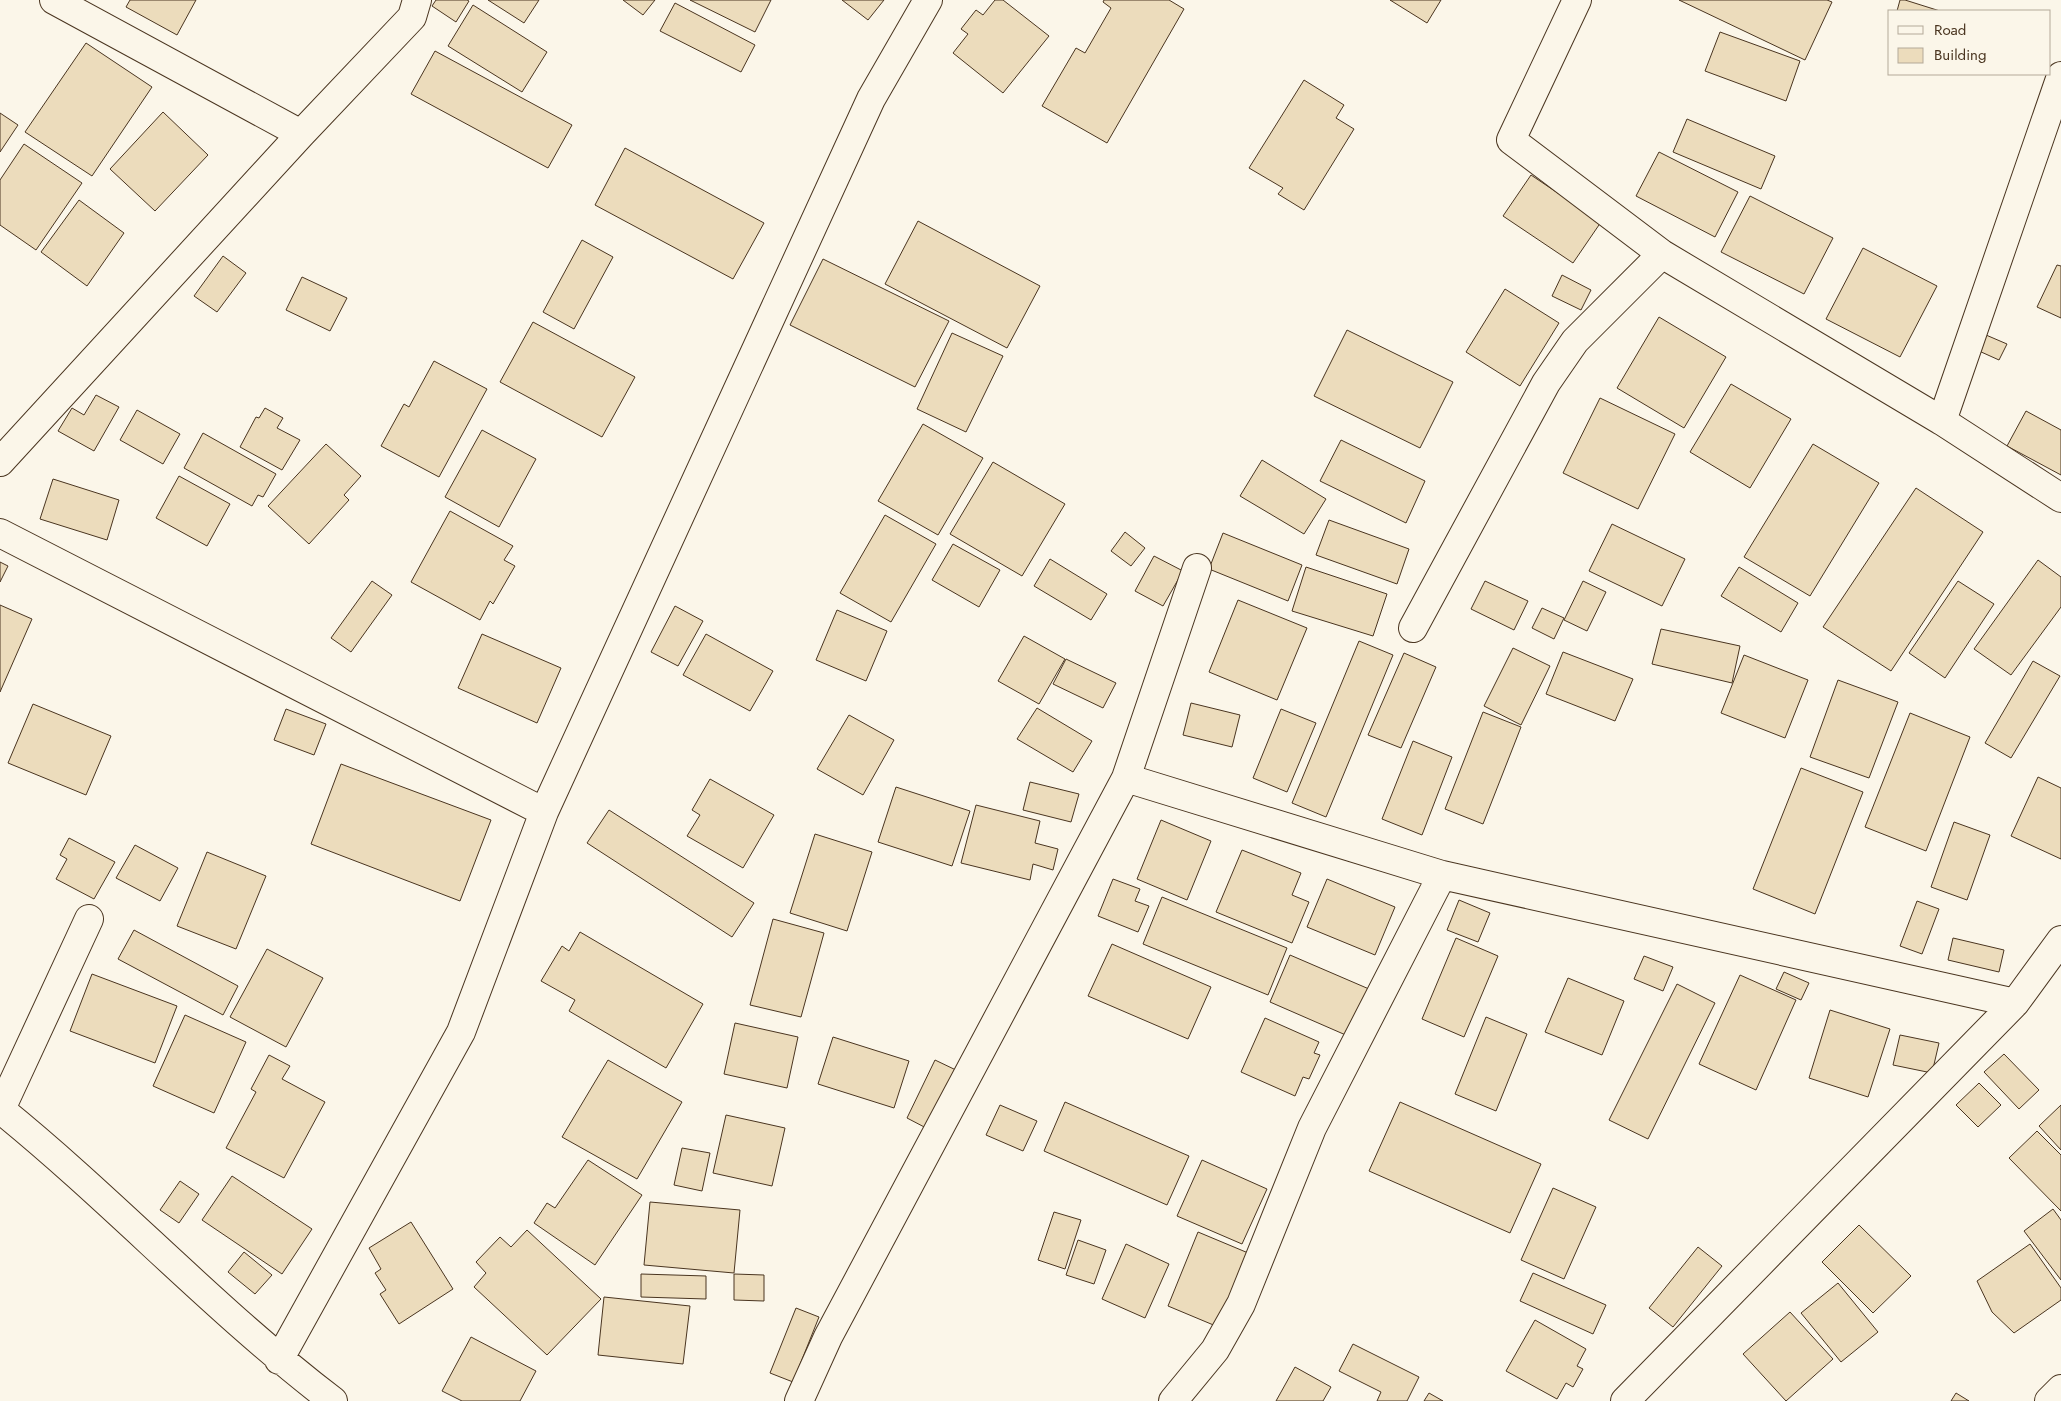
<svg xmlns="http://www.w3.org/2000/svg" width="2061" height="1401" viewBox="0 0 2061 1401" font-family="Jost,sans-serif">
<rect width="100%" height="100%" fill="#fbf6e9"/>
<path fill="#ecdcbc" stroke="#4a3520" d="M130 0H196L177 35 126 7Z
M436 0H467L469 1 456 22 432 6Z
M488 0H539L524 23Z
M623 0H655L643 15Z
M690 0H771L755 32Z
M842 0H884L868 20Z
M995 0H1003L1049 36 1003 93 953 53 968 34 961 29 976 10 983 15Z
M1104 0H1169L1184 9 1107 143 1042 106 1076 48 1085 53 1111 8 1103 2Z
M1390 0H1441L1427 23Z
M1679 0H1827L1832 2 1805 60Z
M1900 0H1905L1940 11H1897Z
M675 3 755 45 741 72 660 31Z
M473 5 547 52 522 92 448 46Z
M1720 32 1800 61 1786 101 1705 71Z
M86 43 152 87 92 176 25 132Z
M435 51 572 125 548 168 411 94Z
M1304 80 1344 105 1336 118 1354 129 1304 210 1278 194 1283 188 1249 168Z
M163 112 208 155 155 211 110 169Z
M0 113 18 125 0 152Z
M1687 119 1775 156 1761 189 1673 152Z
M24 144 82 183 36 250 0 225V180Z
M625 148 764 223 733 279 595 205Z
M1659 152 1738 192 1715 237 1636 196Z
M1531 175 1601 222 1573 263 1503 216Z
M1750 196 1833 238 1804 294 1721 252Z
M79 200 124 233 87 286 41 252Z
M918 221 1040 286 1007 348 885 284Z
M582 240 613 257 574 329 543 312Z
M1863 248 1937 286 1900 357 1826 319Z
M223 256 246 273 217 312 194 296Z
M823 259 949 321 915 387 790 325Z
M2057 265 2061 266V318L2037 307Z
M1562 275 1591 290 1581 310 1552 296Z
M302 277 347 298 330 331 286 310Z
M1505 289 1559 323 1520 386 1466 352Z
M1659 317 1726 357 1684 428 1617 388Z
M533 322 635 377 602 437 500 382Z
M1347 330 1453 382 1420 448 1314 396Z
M952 333 1003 356 966 432 917 409Z
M1986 335 2007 344 1999 360 1979 351Z
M434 361 487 389 439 477 381 446 404 404 409 407Z
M1731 384 1791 419 1750 488 1690 452Z
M96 395 119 407 94 451 58 431 72 408 84 415Z
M1600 398 1675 434 1638 509 1563 473Z
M265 408 283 418 277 428 300 440 282 470 240 447 256 417 259 418Z
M137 410 180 434 163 464 120 440Z
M2026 411 2061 430V475L2007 446Z
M923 424 983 458 938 535 878 501Z
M482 430 536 459 499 527 445 497Z
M203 433 276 474 263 497 258 495 252 506 184 468Z
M1341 440 1425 481 1406 523 1320 481Z
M326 444 361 476 344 495 349 500 309 544 268 506Z
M1813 444 1879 483 1810 596 1744 557Z
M1262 460 1326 499 1304 534 1240 496Z
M993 462 1065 504 1022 576 950 534Z
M179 476 230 504 207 546 156 518Z
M53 479 119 500 107 540 40 519Z
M1916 488 1983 532 1891 671 1823 627Z
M450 511 513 546 504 560 515 566 493 604 490 601 480 620 411 582Z
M885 515 936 544 891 622 840 593Z
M1329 520 1409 549 1397 584 1316 555Z
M1612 524 1685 559 1662 606 1589 571Z
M1125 532 1145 548 1131 566 1111 551Z
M1223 533 1302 565 1288 601 1209 569Z
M953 544 1000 570 979 607 932 580Z
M1154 556 1183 571 1163 606 1135 591Z
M1050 559 1107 594 1091 620 1034 586Z
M2038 560 2061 577V607L2011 675 1974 649Z
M0 562 8 566 0 582Z
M1306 567 1387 594 1373 636 1292 611Z
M1739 567 1798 603 1781 632 1721 596Z
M372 581 392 595 351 652 331 638Z
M1485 581 1528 601 1514 630 1471 609Z
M1583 581 1606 592 1587 631 1564 620Z
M1958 581 1994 604 1945 678 1909 653Z
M1238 600 1307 628 1277 700 1209 672Z
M0 605 32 619 0 692Z
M675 606 703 621 678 666 651 652Z
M1542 608 1564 618 1554 639 1532 628Z
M837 610 887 631 866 681 816 660Z
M1661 629 1740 646 1732 683 1652 664Z
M482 634 561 668 537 723 458 688Z
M706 634 773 671 750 711 683 675Z
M1024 636 1065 659 1039 704 998 681Z
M1359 641 1393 655 1326 817 1292 803Z
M1513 648 1550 666 1521 725 1484 706Z
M1563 652 1633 679 1615 721 1546 694Z
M1404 653 1436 667 1401 748 1368 735Z
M1744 655 1808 680 1785 738 1721 713Z
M1066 659 1116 683 1103 708 1053 684Z
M2033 661 2060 676 2011 758 1985 743Z
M1838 680 1898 702 1869 778 1810 757Z
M1191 703 1240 715 1232 747 1183 735Z
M33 704 111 736 86 795 8 763Z
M1037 708 1092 741 1073 772 1017 739Z
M286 709 326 724 314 755 274 740Z
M1281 709 1316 723 1287 792 1253 778Z
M1483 712 1521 727 1483 824 1445 809Z
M1910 713 1970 737 1926 851 1865 827Z
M849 715 894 740 863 795 817 769Z
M1413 741 1452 757 1422 835 1382 819Z
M341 764 491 820 460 901 311 844Z
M1801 768 1863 792 1815 914 1753 889Z
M2038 777 2061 788V859L2011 836Z
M710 779 774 815 743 868 687 836 700 815 692 810Z
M1030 782 1079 794 1071 822 1023 810Z
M896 787 970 811 952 866 878 842Z
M976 805 1040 821 1035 843 1058 849 1053 870 1033 864 1030 880 961 863Z
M609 810 754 903 732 937 587 843Z
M1161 820 1211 841 1187 900 1137 879Z
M1954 822 1990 835 1967 900 1931 887Z
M815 834 872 852 847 931 790 913Z
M69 838 115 862 94 899 56 879 67 859 60 855Z
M135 845 178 868 160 901 116 878Z
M1242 850 1301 873 1292 895 1309 902 1292 943 1216 912Z
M207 852 266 876 236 949 177 926Z
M1113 879 1140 889 1135 901 1149 906 1138 932 1098 916Z
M1327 879 1395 907 1375 955 1307 927Z
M1162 897 1287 948 1268 995 1143 944Z
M1459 900 1490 913 1478 942 1447 930Z
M1917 901 1939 909 1922 954 1900 946Z
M773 919 824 933 801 1017 750 1005Z
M134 930 238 986 223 1015 118 959Z
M580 932 703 1004 666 1068 569 1011 575 1000 541 981 562 946 569 951Z
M1456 938 1498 956 1464 1037 1422 1019Z
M1953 938 2004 950 1999 972 1948 960Z
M1112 944 1211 987 1188 1039 1088 996Z
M267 949 323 978 286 1047 230 1017Z
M1290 955 1369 989 1348 1036 1270 1002Z
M1644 956 1673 967 1663 991 1634 979Z
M1784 972 1809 983 1801 1000 1776 989Z
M92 974 177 1006 155 1063 70 1031Z
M1740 975 1796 1000 1756 1090 1699 1064Z
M1568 978 1624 1001 1602 1055 1545 1032Z
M1677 984 1715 1003 1648 1139 1609 1120Z
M1830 1010 1890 1029 1868 1097 1809 1078Z
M185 1015 246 1042 214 1113 153 1086Z
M1486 1017 1527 1034 1496 1111 1455 1094Z
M1265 1018 1319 1042 1314 1053 1320 1055 1309 1079 1303 1077 1295 1096 1241 1072Z
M735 1023 798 1037 787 1088 724 1074Z
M1900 1035 1939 1043 1932 1073 1893 1065Z
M833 1037 909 1061 894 1108 818 1084Z
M2004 1054 2039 1090 2019 1109 1984 1072Z
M269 1055 290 1066 282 1079 325 1102 284 1178 226 1148 256 1092 251 1089Z
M608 1060 682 1102 637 1179 562 1137Z
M935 1060 958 1071 930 1130 907 1118Z
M1979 1083 2001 1105 1978 1127 1956 1105Z
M1065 1102 1189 1156 1167 1205 1044 1151Z
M1400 1102 1541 1164 1510 1233 1369 1171Z
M1000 1105 1037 1121 1023 1151 986 1135Z
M2061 1105V1150L2039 1126Z
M726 1115 785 1128 772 1186 713 1173Z
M2037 1131 2061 1155V1211L2009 1158Z
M682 1148 710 1153 702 1191 674 1185Z
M588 1160 642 1195 595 1265 534 1223 547 1203 555 1208Z
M1202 1160 1267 1189 1242 1244 1177 1216Z
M232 1176 312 1229 282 1274 202 1220Z
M180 1181 199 1194 179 1223 160 1210Z
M1553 1188 1596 1207 1564 1279 1521 1260Z
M650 1202 740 1210 734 1273 644 1265Z
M2053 1209 2061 1220V1280L2024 1231Z
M1054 1212 1081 1220 1065 1269 1038 1260Z
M411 1222 453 1289 399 1324 380 1294 386 1290 375 1273 381 1269 369 1248Z
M1859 1225 1911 1276 1873 1313 1822 1262Z
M527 1230 601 1299 547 1355 474 1287 486 1273 476 1262 500 1237 511 1247Z
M1198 1232 1253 1255 1223 1329 1168 1306Z
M1078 1240 1106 1250 1094 1284 1066 1275Z
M1126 1244 1169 1264 1145 1318 1102 1299Z
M2030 1244 2061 1288V1300L2014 1333 1992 1312 1977 1281Z
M1698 1247 1722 1266 1673 1327 1649 1308Z
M244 1252 272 1275 255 1294 228 1272Z
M1533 1273 1606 1305 1593 1334 1520 1301Z
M641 1274 706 1276V1299L641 1297Z
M734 1274 764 1275V1301L734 1300Z
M1838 1283 1878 1332 1841 1362 1801 1313Z
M604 1297 690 1306 683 1364 598 1355Z
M796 1308 819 1317 793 1382 770 1373Z
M1790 1312 1833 1359 1786 1401 1743 1354Z
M1535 1320 1586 1349 1577 1366 1583 1369 1573 1387 1566 1383 1557 1399 1506 1371Z
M471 1337 536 1371 520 1401H462L442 1391Z
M1353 1344 1419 1377 1407 1401H1377L1381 1392 1339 1371Z
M1295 1367 1331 1387 1323 1401H1276Z
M1429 1393 1443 1401H1424Z
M1956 1393 1969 1401H1951Z"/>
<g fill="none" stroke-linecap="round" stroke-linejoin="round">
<g stroke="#4a3520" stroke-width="30">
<path id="minor" d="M54 0 301 134
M1577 0 1511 140 1662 254 1942 421 2061 498
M1942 421 2061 76
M0 462 301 134 412 17 417 0
M0 533 544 812
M1413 628 1546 383 1575 341 1662 254
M1126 778 1442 875 2015 1003
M0 1109C115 1202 215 1311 333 1401
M1 1109 89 919
M279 1360 461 1032 544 812 871 99 928 0
M799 1401 828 1337 1126 778 1197 568
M1173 1401 1215 1350 1241 1304 1312 1128 1442 875
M1625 1401 2015 1003 2061 940
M2049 1401 2061 1389"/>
</g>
<use href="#minor" stroke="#fbf6e9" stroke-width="28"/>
</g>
<rect x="1888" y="10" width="162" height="65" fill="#fbf6e9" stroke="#b4a999"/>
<rect x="1898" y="26" width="25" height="8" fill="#fbf6e9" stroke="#b4a999"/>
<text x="1934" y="35" font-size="15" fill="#4a3520">Road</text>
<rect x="1898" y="48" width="25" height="15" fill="#ecdcbc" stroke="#b4a999"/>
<text x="1934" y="60" font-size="15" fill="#4a3520">Building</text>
</svg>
